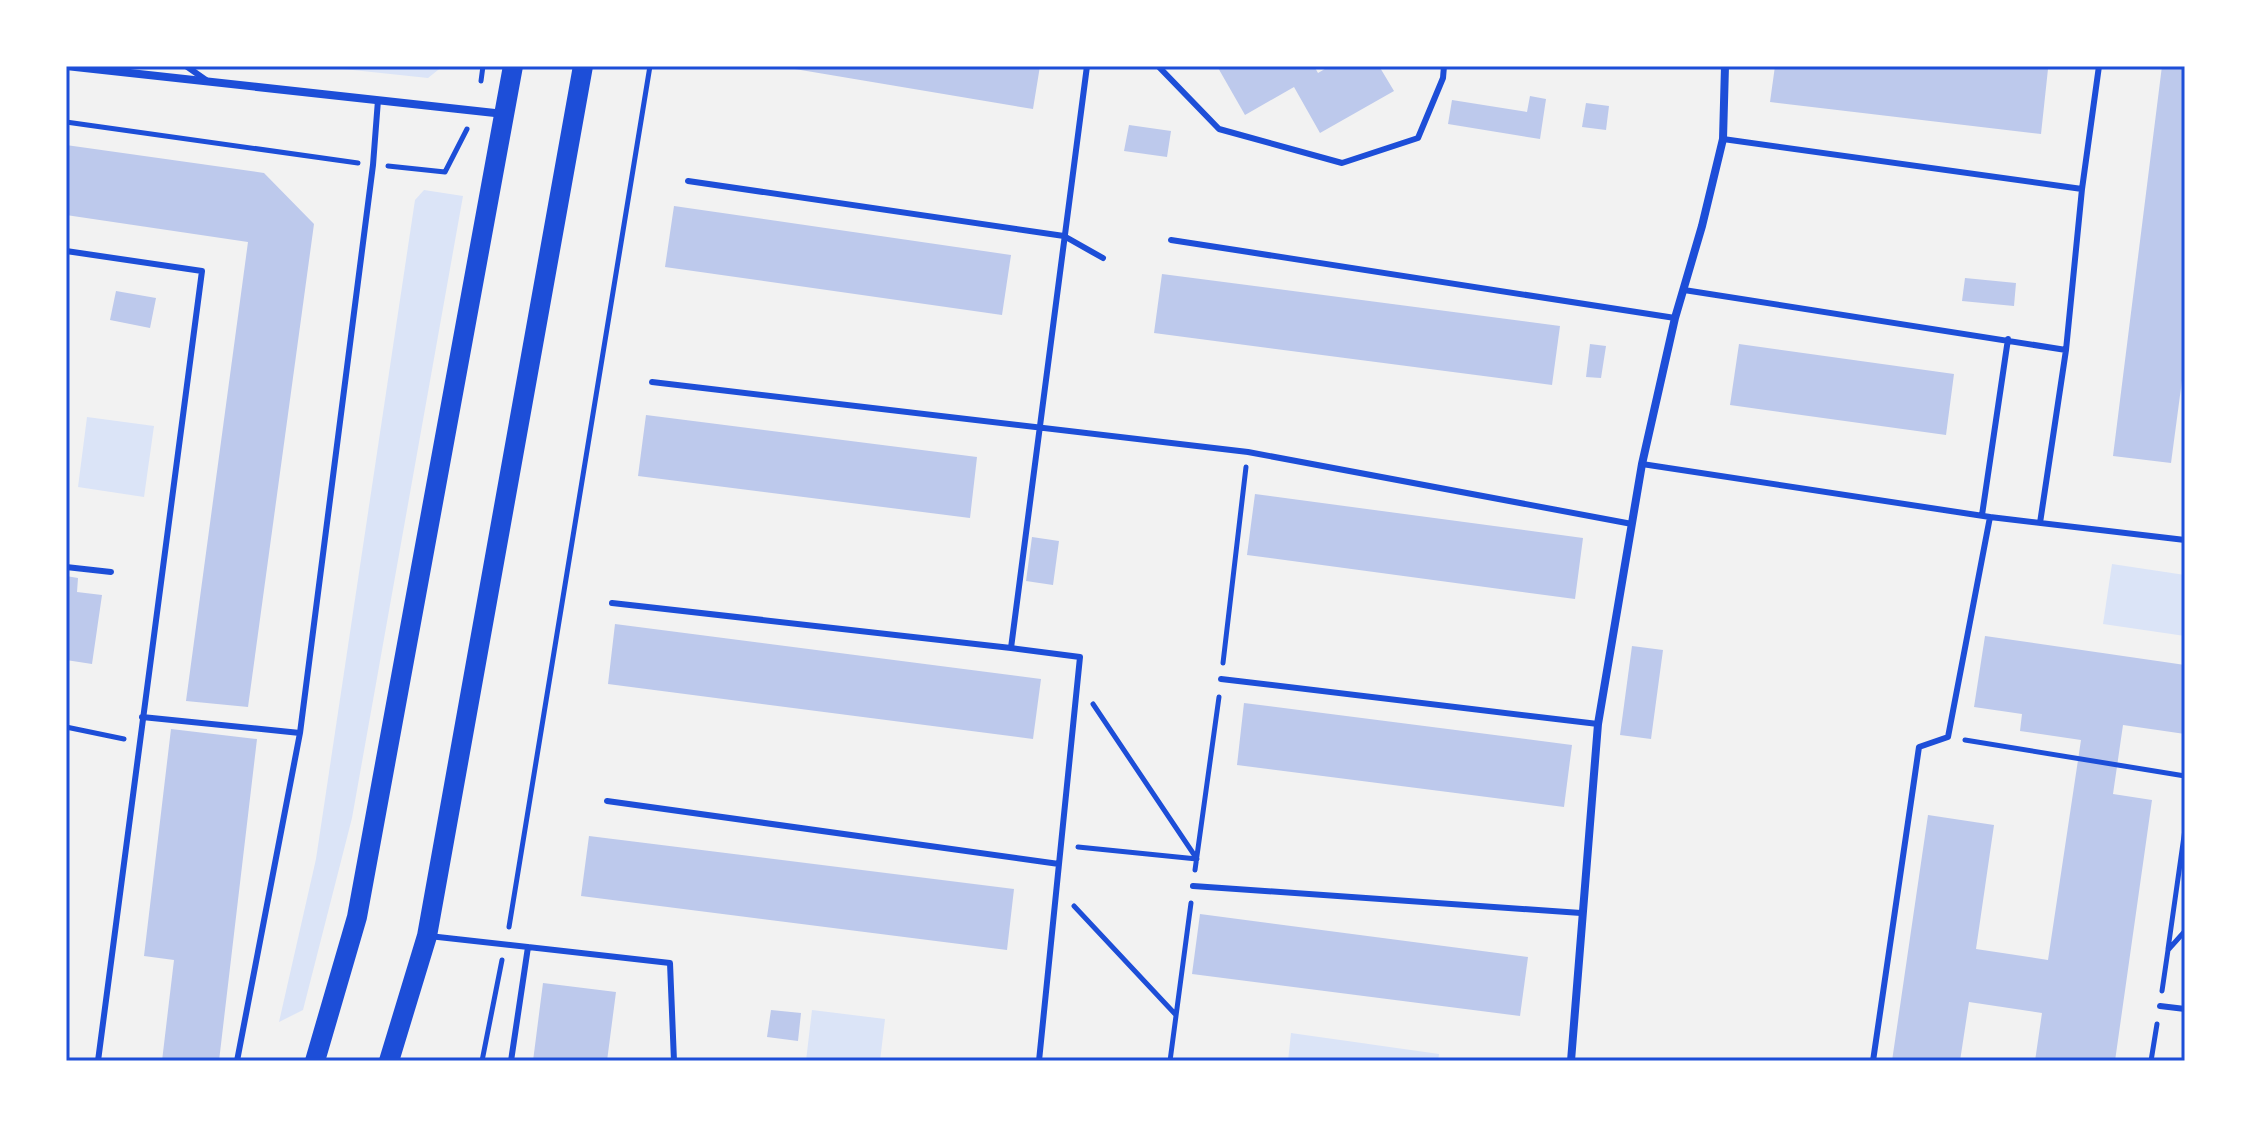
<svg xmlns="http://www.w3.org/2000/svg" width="2251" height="1127" viewBox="0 0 2251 1127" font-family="'Fira Sans',sans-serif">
<rect width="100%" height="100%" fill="#f2f2f2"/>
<path fill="#dbe4f7" d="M315 66H443L428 78Z
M424 190 463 196 352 818 303 1010 279 1022 316 859 415 200Z
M87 417 154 426 144 497 78 487Z
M2112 564 2185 575V636L2103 624Z
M812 1010 885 1019 880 1061H806Z
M1291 1033 1439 1054 1438 1061H1288Z"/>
<path fill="#bdc9ec" d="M777 66H1040L1033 109Z
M1217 66H1314L1318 73 1330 66H1379L1394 91 1320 133 1294 87 1245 115Z
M1775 66H2021L2048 69 2041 134 1770 102Z
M2162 66H2185V358L2171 463 2113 456Z
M1530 96 1546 99 1540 139 1448 124 1452 100 1527 112Z
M1586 103 1609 106 1606 130 1582 127Z
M1129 125 1171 131 1167 157 1124 151Z
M66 145 264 173 314 224 248 707 186 701 248 242 66 215Z
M674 206 1011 255 1002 315 665 267Z
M1162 274 1560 326 1552 385 1154 333Z
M1965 278 2016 283 2014 306 1962 301Z
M116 291 156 298 150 328 110 320Z
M1590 344 1606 346 1601 378 1586 377Z
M1739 344 1954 374 1946 435 1730 405Z
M646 415 977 457 970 518 638 476Z
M1255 494 1583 538 1575 599 1247 555Z
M1032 537 1059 541 1053 585 1026 581Z
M66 576 78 578 77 592 102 595 92 664 66 660Z
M615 624 1041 679 1033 739 608 684Z
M1985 636 2185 665V734L2123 725 2113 794 2152 800 2115 1061H2035L2042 1013 1969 1002 1960 1061H1892L1928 815 1994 825 1976 949 2048 960 2081 740 2020 731 2022 714 1974 707Z
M1632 646 1663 650 1651 739 1620 735Z
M1244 703 1572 745 1564 807 1237 765Z
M171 729 257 739 219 1061H162L174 960 144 956Z
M589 836 1014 889 1007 950 581 896Z
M1200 914 1528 957 1520 1016 1192 974Z
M543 983 616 992 607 1061H533Z
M771 1010 801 1013 798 1041 767 1037Z"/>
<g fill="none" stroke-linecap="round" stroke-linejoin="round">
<path stroke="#1d4ed8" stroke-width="5" d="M481 81 483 66
M66 122 358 163
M388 166 445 172 467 129
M1223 663 1246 467
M66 727 124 739
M1965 740 2185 776
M1078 847 1197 859 1093 704
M1195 870 1219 697
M1074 906 1176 1015
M509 927 650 66
M2168 949 2185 829
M2162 991 2168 950 2185 931
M482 1061 502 960
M1170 1061 1191 903
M2151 1061 2157 1024"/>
<path stroke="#1d4ed8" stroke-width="6" d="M186 66 206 80
M1158 66 1219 129 1342 163 1418 138 1443 78 1444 66
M1723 139 2082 189
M688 181 1064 236 1103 258
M1171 240 1675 318
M66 251 202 271 98 1061
M1684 290 2066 350
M652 382 1248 452 1632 524
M1642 464 1990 517 2185 540
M1982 515 2008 339
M2040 523 2066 350 2082 189 2099 66
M66 567 111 572
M612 603 1011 648
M1221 679 1598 724
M142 717 300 733
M607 801 1059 864
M1193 886 1581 913
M429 936 670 963 674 1061
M2160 1006 2185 1009
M237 1061 300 733 373 165 378 100
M511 1061 528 947
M1039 1061 1080 657 1011 648 1087 66
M1873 1061 1919 747 1948 737 1990 517"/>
<path stroke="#1d4ed8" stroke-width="8" d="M66 66 504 114
M1571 1061 1598 724 1642 464 1675 318 1702 226 1723 139 1725 66"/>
<path stroke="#1d4ed8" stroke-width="20" d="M315 1061 357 917 513 66
M389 1061 427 936 583 66"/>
</g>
<rect width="2251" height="1127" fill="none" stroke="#ffffff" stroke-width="136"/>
<rect x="68" y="68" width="2115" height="991" fill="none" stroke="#1d4ed8" stroke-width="3"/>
</svg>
